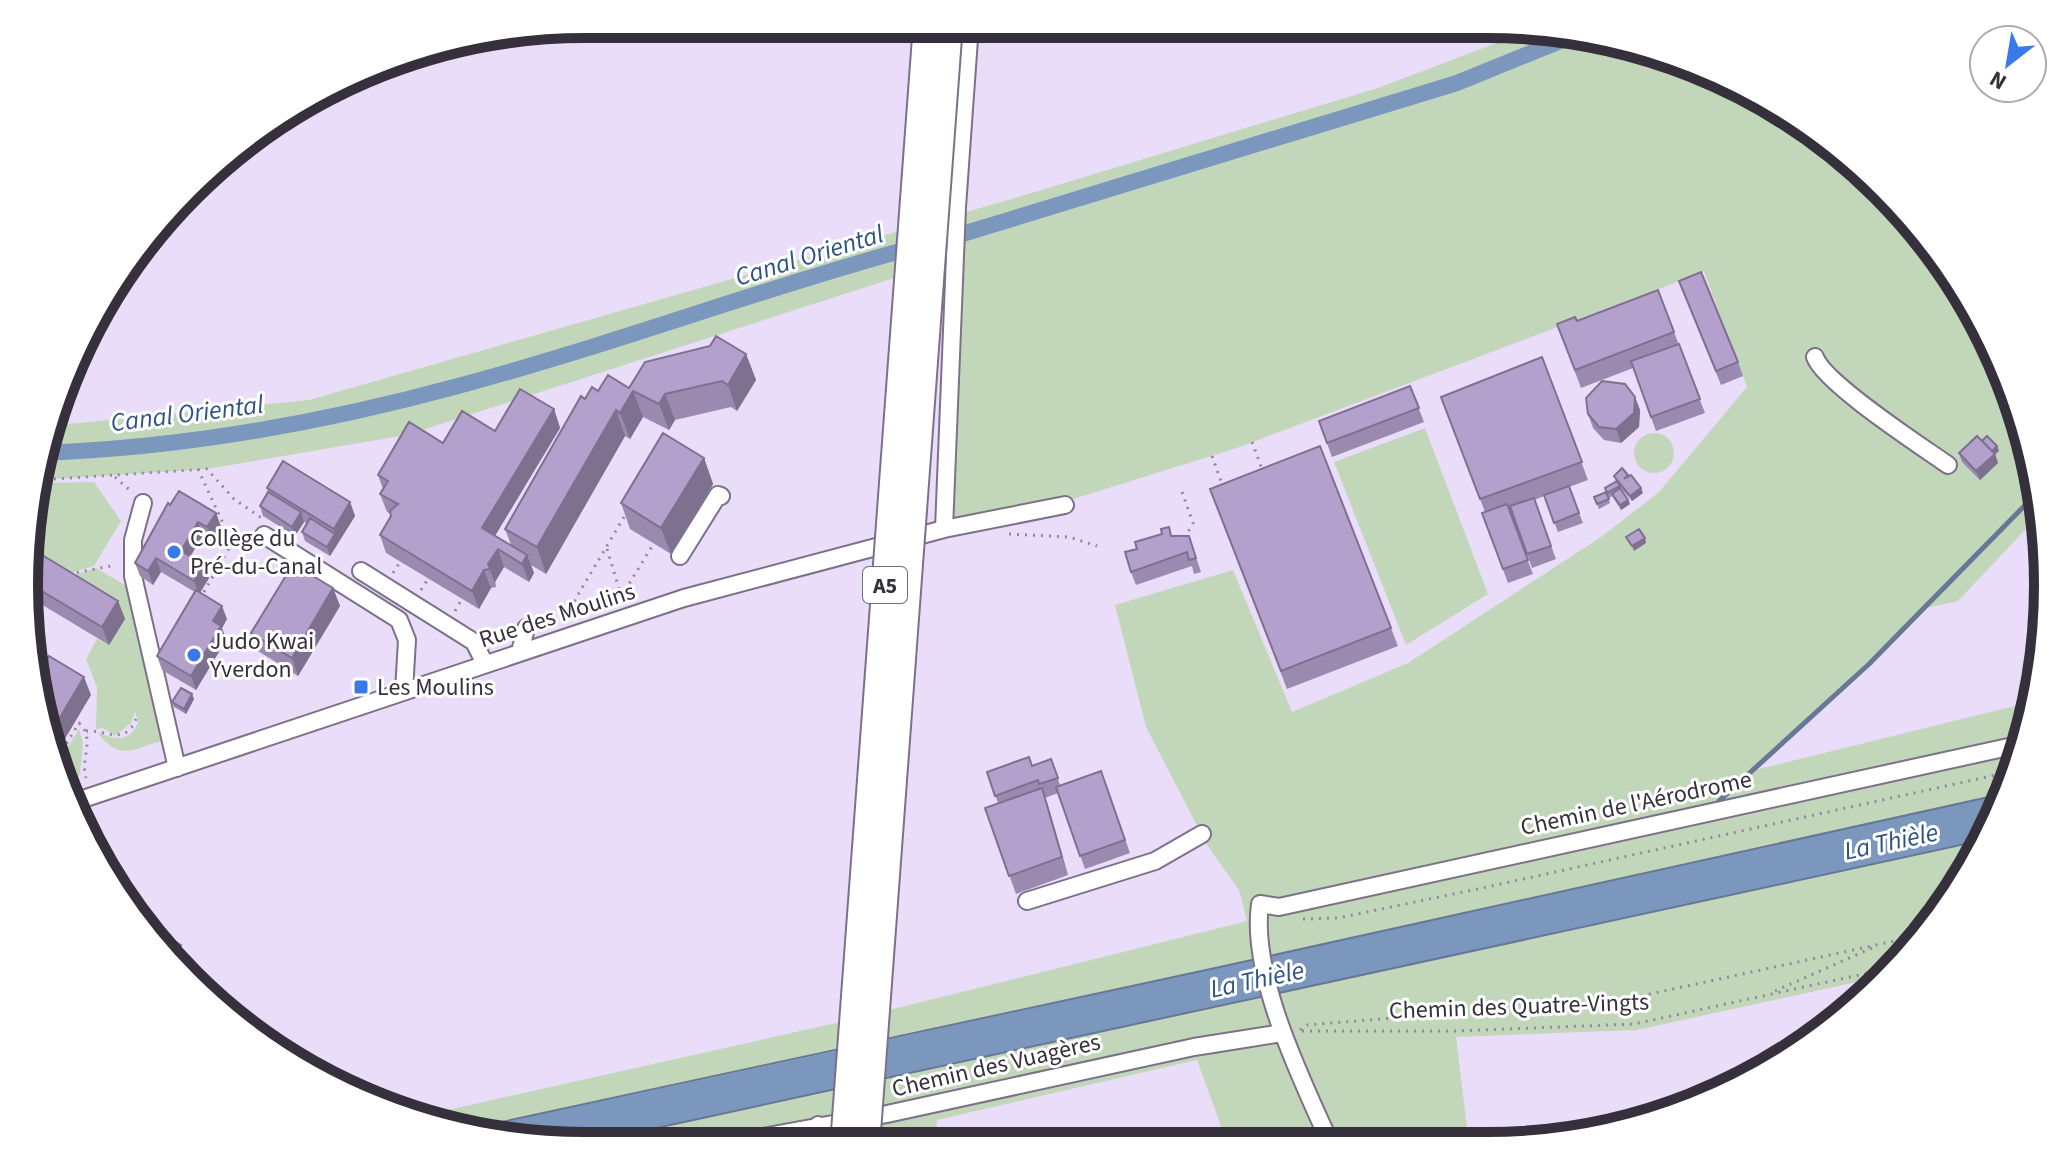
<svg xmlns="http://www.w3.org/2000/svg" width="2072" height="1170" viewBox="0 0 2072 1170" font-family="'Source Sans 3',sans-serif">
<rect width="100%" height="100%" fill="#eaddf9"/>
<path fill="#c2d7b9" d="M1536 28 1668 54 1798 118 1883 188 1953 273 2005 370 2037 475 2041 513 1958 601 1922 609 1755 770 2035 701 2007 793C1494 906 983 1021 469 1129L412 1118 845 1021 1247 921 1239 890 1207 845 1146 727 1115 605 1233 570 1292 712 1408 663 1601 537 1659 492 1747 387 1704 272 1237 448 1070 500 944 529 954 262 891 279 407 435 207 469 38 480 43 439 49 426 309 400 1015 198 1378 88Z
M1425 428 1488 594 1406 645 1334 462Z
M1634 453a20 20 0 1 1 40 0a20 20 0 1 1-40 0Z
M94 482 121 521 94 566 70 573 28 552 38 483Z
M96 568 130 588 163 741C137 746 121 764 98 733 115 739 129 743 138 723L135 711 131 723 115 736 103 728 96 729 97 687 86 659 97 639 109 645 71 576Z
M79 729 83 743 80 775 62 782 72 776 68 765 56 767Z
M1984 840 1954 896 1889 975 1637 1030 1456 1037 1469 1145H1228L1197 1060 937 1120 934 1145H578Z"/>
<path fill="#7c97be" stroke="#677897" stroke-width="2" d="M2007 793 1984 840 578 1145H548L469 1129C983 1021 1494 906 2007 793Z"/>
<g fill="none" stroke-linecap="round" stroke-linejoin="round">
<path stroke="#677897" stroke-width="5" d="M1719 801 1869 664 2039 491"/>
<path stroke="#7c97be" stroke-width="16" d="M946 239 1457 83 1575 35
M41 453C182 448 322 423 458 386 612 345 762 288 915 247"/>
<g stroke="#7c7189" stroke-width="20">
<path id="minor" d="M1815 357C1824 383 1921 446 1948 465
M143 503 133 540V576L177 768
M944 529 957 207 970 25
M264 535 399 620 407 640 404 691
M680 556 718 495 721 496
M361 571 474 642 485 664
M520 652 526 628
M74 802 684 598 944 529 1065 505
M1027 901 1155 861 1202 834
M818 1125 819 1145
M720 1145 887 1114 1194 1047 1282 1033
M1331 1145C1302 1080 1250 976 1260 904L1279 907 2022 744"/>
</g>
<path stroke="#91889c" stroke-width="3" stroke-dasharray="2 6" stroke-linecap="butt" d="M1252 442 1262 469
M1212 456 1223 487
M198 469 232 543 201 597
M115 477 133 493
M38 480 207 469 234 499 263 519
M1182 492 1193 523 1188 532
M1009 534 1069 537 1097 546
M607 549 621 595
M393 573 400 562
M69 574 116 565
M421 590 428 579
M621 597 654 543
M455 611 462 599
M566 615 624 517
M86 731C107 730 125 746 136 719
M54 764 79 723C96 739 80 758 86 778
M1303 919 1338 918 1487 887 2014 771
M1775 991 1874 947
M1300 1030 1307 1025 1627 999 1922 935
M1302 1031H1456L1634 1024 1896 967"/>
<use href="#minor" stroke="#fff" stroke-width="16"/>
<g stroke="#7c7189" stroke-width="28" stroke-linecap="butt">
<path id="highway-bridge" d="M843 1145 926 24
M867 1145 950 24"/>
</g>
<use href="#highway-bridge" stroke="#fff" stroke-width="24"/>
</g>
<path fill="#9b8aaf" d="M1658 290 1705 413 1656 431 1633 368 1581 388 1557 324 1577 321Z
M1684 294 1738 362 1743 376 1721 385Z
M746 354 756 380 737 411 731 407 675 420 669 430 643 417 630 439 625 436 546 574 531 565 534 573 529 582 504 567 495 582 496 587 491 588 479 609 386 553 380 535 391 516V514L387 512 380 494 383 489 378 475 443 443 495 431 554 409 560 428 495 535 511 545 505 529 585 399 598 391 629 388Z
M1542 357 1588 480 1569 487 1583 523 1558 532 1544 496 1534 500 1556 559 1532 568 1511 508 1508 509 1533 574 1508 583 1482 513 1485 512 1441 397Z
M1410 386 1424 422 1332 457 1319 421Z
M1635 397 1640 410 1639 427 1621 443 1604 440 1593 428 1588 414Z
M1982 441 1997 446 1999 451 1995 454 1998 463 1980 480 1962 462 1959 453Z
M704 458 713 484 671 554 630 529 621 503Z
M1614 476H1629L1643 493 1632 501 1620 487 1630 504 1621 510 1612 496 1609 498 1605 488 1616 482Z
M267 488 350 502 355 516 330 556 305 541 302 532 307 523 304 522 295 536 263 516 260 506 268 492Z
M1210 489 1391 628 1398 646 1287 689Z
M1606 492 1610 503 1599 509 1594 497Z
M170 505 216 513 221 527 212 541 203 535 190 556 209 578 200 593 227 619 222 628 226 640 196 690 162 670 157 656 195 592 161 572 153 585 140 576 135 563Z
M1172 536H1189L1201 572 1194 574 1192 566 1136 585 1131 572Z
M29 547 118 601 125 619 109 645 26 595 24 585Z
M333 588 340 606 298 676 258 651 251 633Z
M194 699 186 714 174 707 172 702Z
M1051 759 1060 785 1101 771 1130 853 1085 869 1058 793 1045 798 1068 875 1016 894 985 808 998 803 987 772 1032 766Z"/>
<path fill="#7e708f" d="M746 354 756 380 737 411 728 385Z
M633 391 643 417 630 439 620 413Z
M665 394 675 420 669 430 659 404Z
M1635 397 1640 410 1639 427 1621 443 1616 429Z
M554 409 560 428 489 546 482 528Z
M616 410 625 436 546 574 537 547Z
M1997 446 1999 451 1995 454 1998 463 1980 480 1976 471Z
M704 458 713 484 671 554 661 528Z
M1641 488 1643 493 1632 501 1630 496Z
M1628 500 1630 504 1621 510 1620 505Z
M350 502 355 516 330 556 327 547 335 534 334 529Z
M301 512 304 522 295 536 292 527Z
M216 513 221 527 212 541 207 527Z
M198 522 203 535 186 564 181 551Z
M1645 538 1646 543 1634 551 1632 546Z
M498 549 504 567 495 582 496 587 488 564Z
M527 555 534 573 529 582 522 564Z
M156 558 161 572 153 585 148 571Z
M204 565 209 578 199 594 194 581Z
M484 570 491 588 479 609 472 591Z
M333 588 340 606 298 676 292 658Z
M118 601 125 619 109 645 102 627Z
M222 606 227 619 222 628 226 640 196 690 191 676 213 621Z
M84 677 91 695 53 759 49 736Z
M192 694 194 699 186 714 184 709Z
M1042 788 1048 806 1068 875 1062 857Z
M181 945 186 959 182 966 174 958Z"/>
<path fill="#b4a0cc" stroke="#7e708f" stroke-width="2" d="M1701 272 1738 362 1716 371 1679 281Z
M1658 290 1674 332 1575 370 1557 324 1575 317 1577 321Z
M716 336 746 354 728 385 722 381 665 394 659 404 633 391 620 413 616 410 537 547 505 529 581 396 585 399 592 387 598 391 608 375 629 388 645 362 710 346Z
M1679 344 1700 399 1651 417 1631 361Z
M1542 357 1582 462 1480 499 1441 397Z
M1602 381 1625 384 1635 397 1634 413 1616 429 1599 427 1588 414 1586 398Z
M1410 386 1419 408 1327 443 1319 421Z
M520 389 554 409 482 528 527 555 522 564 498 549 488 564 490 569 484 570 472 591 380 535 391 516 390 511 398 504 380 494 388 481 378 475 409 422 443 443 462 411 495 431Z
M663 433 704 458 661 528 621 503Z
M1977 436 1995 454 1976 471 1959 453Z
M1987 436 1997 446 1992 451 1982 441Z
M1320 446 1391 628 1281 671 1210 489Z
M283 461 350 502 334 529 267 488Z
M1622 468 1628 475 1624 479 1631 475 1641 488 1630 496 1614 476Z
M1617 481 1620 486 1607 493 1605 488Z
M1569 486 1579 513 1554 523 1544 495Z
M1620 488 1628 500 1620 505 1612 494Z
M179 491 216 513 207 527 198 522 181 551 204 565 194 581 156 558 148 571 135 563 168 503 170 505Z
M268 492 301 512 292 527 260 506Z
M1606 492 1609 499 1597 504 1594 497Z
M1534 498 1551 546 1527 554 1510 506Z
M1507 504 1528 560 1503 569 1482 513Z
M310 518 335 534 327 547 302 532Z
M1169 527 1171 536H1189L1196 558 1189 560 1187 552 1131 572 1125 552 1137 549 1135 542 1162 534 1161 529Z
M1639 529 1645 538 1632 546 1626 537Z
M29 547 118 601 102 627 25 581Z
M293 564 333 588 292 658 251 633Z
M196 590 222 606 213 621 221 626 191 676 157 656Z
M49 656 84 677 49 736 39 674Z
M181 688 192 694 184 709 172 702Z
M1029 757 1032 766 1051 759 1058 778 1039 784 1038 780 995 796 987 772Z
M1101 771 1125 840 1080 856 1056 787Z
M1042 788 1062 857 1009 876 985 808Z
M135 918 181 945 174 958 140 927Z"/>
<g fill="#377ae8" stroke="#fff" stroke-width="3">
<circle cx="174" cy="552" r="8"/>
<circle cx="194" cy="655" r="8"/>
<rect x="353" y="679" width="16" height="16" rx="4"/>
</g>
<g text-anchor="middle" stroke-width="6" stroke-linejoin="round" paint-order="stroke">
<rect fill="#fff" stroke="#726e76" stroke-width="2" x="863" y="567" width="44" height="36" rx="6"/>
<g font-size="22" font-weight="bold" fill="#35303b">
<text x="885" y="593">A5</text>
</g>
<g font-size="24" fill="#35303b" stroke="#fff" text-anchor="start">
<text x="190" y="546">Collège du<tspan x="190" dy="28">Pré-du-Canal</tspan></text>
<text x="210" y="649">Judo Kwai<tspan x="210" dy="28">Yverdon</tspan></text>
<text x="377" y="695">Les Moulins</text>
</g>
<g font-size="24" fill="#35303b" stroke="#fff">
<text transform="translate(557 615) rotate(-18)" y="8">Rue des Moulins</text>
<text transform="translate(1636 803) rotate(-12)" y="8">Chemin de l'Aérodrome</text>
<text transform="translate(1519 1006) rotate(-2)" y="8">Chemin des Quatre-Vingts</text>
<text transform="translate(996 1065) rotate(-13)" y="8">Chemin des Vuagères</text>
</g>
<g font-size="26" font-style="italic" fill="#2d5285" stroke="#fff">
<text transform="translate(809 255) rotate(-17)" y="9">Canal Oriental</text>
<text transform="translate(187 413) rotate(-7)" y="9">Canal Oriental</text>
<text transform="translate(1891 841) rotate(-12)" y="9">La Thièle</text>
<text transform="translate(1257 979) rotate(-12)" y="9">La Thièle</text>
</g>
</g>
<path d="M0 0H2072V1170H0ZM585 38H1487A547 547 0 0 1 2034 585V585A547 547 0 0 1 1487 1132H585A547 547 0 0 1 38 585V585A547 547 0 0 1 585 38Z" fill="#fff" fill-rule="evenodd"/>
<path fill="none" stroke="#35303b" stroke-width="10" d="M585 38H1487A547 547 0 0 1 2034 585V585A547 547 0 0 1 1487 1132H585A547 547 0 0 1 38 585V585A547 547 0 0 1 585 38Z"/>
<g transform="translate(2008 64) rotate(211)"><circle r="38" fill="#ffffff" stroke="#aeacb1" stroke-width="2"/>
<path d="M0-6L14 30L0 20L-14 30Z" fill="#377ae8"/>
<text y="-12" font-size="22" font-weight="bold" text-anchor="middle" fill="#35303b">N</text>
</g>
</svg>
